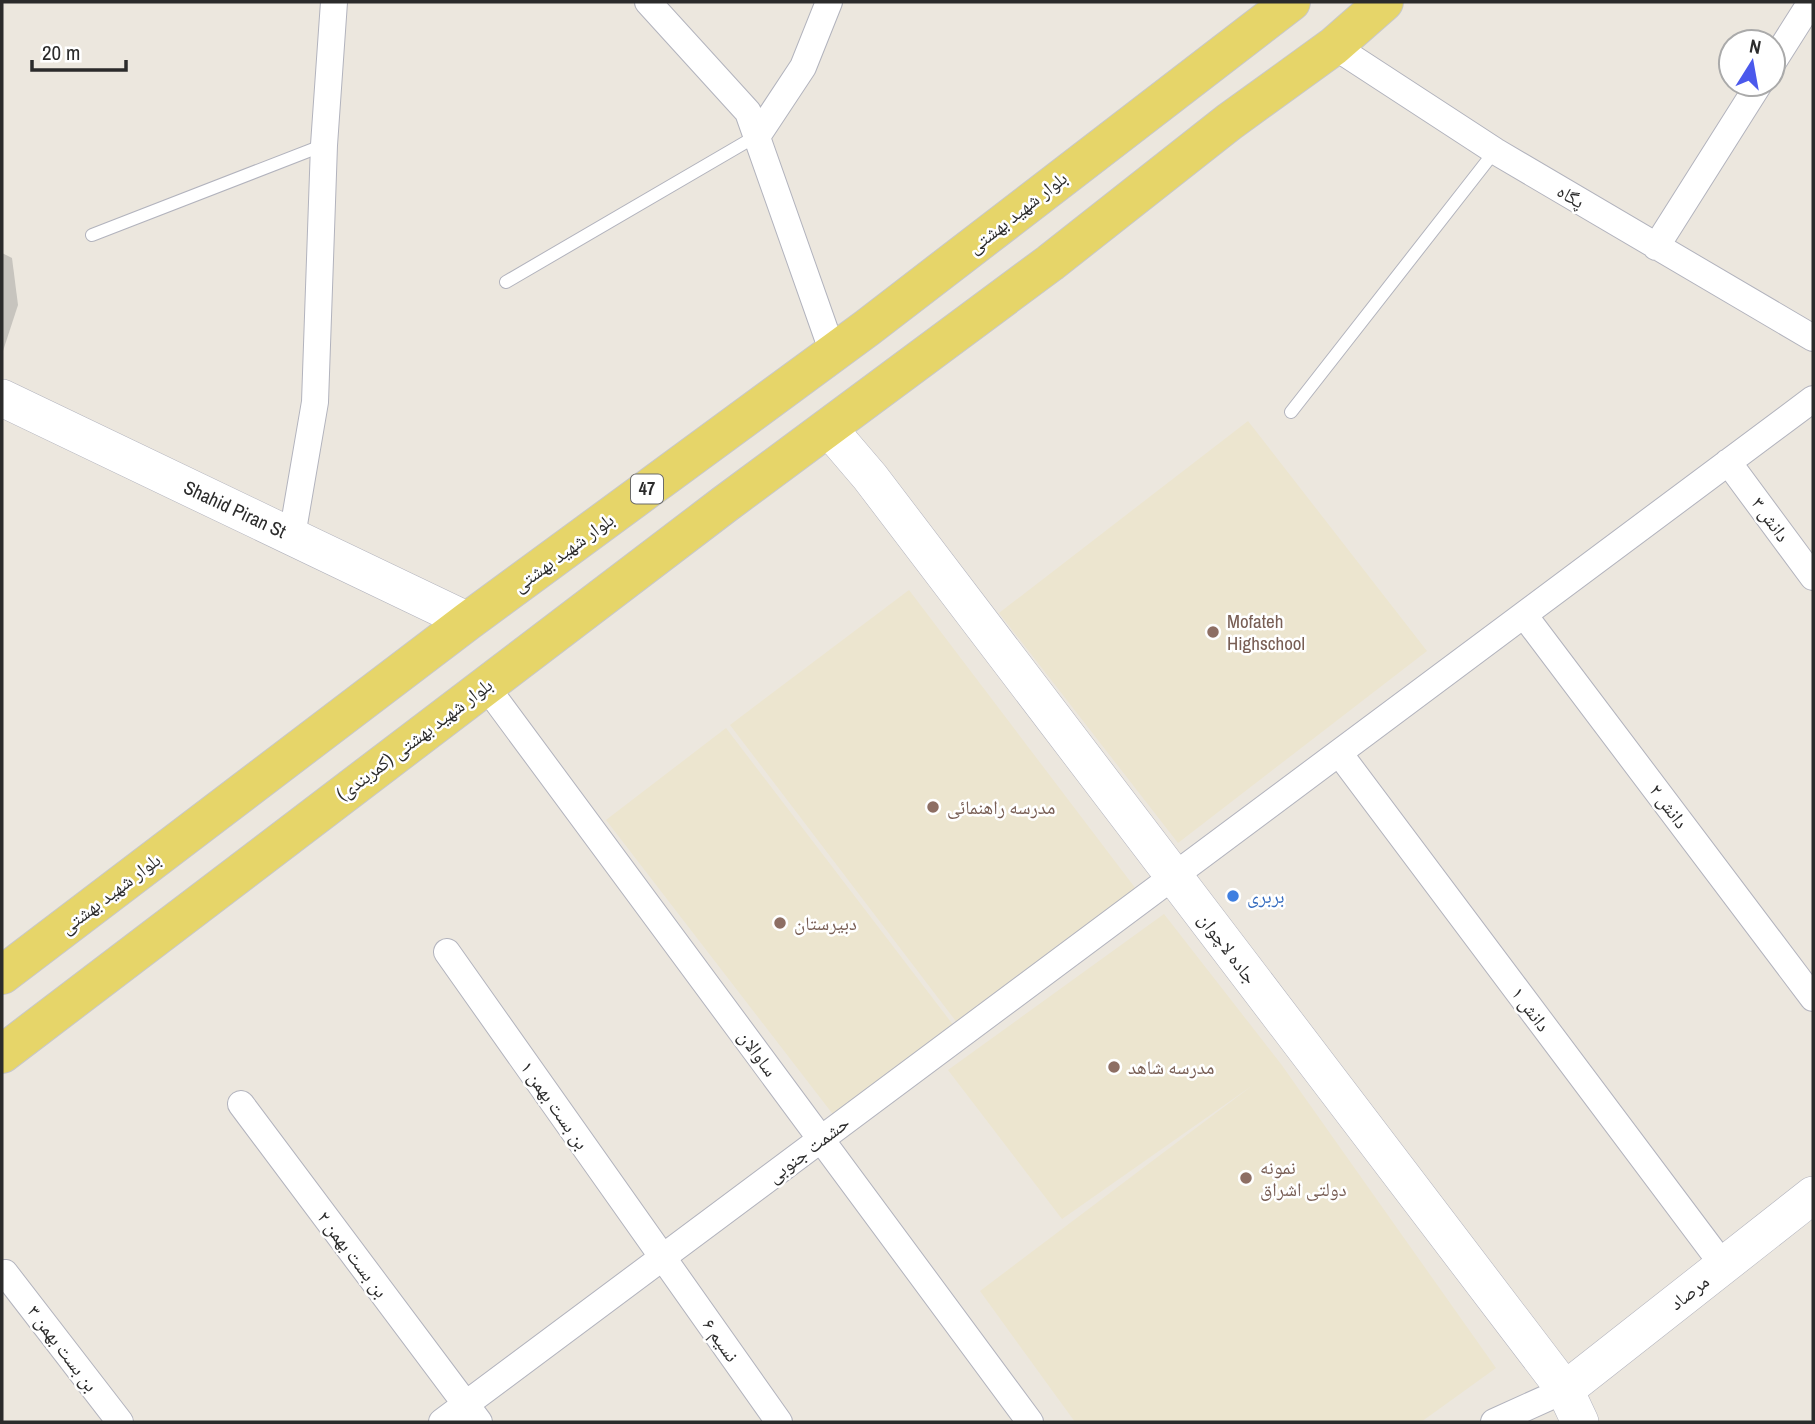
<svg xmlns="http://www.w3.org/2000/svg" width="1815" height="1424" viewBox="0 0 1815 1424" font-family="'Archivo Narrow','Noto Naskh Arabic',sans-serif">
<rect width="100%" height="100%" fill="#ece7de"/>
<path fill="#ece5cf" d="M1248 421 1427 651 1178 843 999 613Z
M909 590 1136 889 958 1024 730 725Z
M726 728 954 1026 835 1117 606 820Z
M1164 914 1281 1064 1496 1368 1421 1422H1075L980 1291 1253 1085 1062 1219 948 1070Z"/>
<path fill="#c7c4be" d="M2 253 12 258 18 305 2 354Z"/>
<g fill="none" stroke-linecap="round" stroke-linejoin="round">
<g stroke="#b2b3bd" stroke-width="14">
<path id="lane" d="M92 235 324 145
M506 282 758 135
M1291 412 1495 151"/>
</g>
<g stroke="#b2b3bd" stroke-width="28">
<path id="street" d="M648 2 748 112 833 353
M1334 46 1495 151 1813 338
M1773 62 1811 2
M758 135 803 67 829 2
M1656 247 1759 84
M1728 462 1813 577
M292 536 315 402 324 145 334 2
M1524 615 1813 998
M485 685 1030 1422
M1339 753 1723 1265
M447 952 779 1422
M241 1104 479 1422
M5 1273 120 1422
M442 1422 1813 399
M1494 1422 1565 1390"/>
</g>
<g stroke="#b2b3bd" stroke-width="38">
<path id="secondary" d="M2 398 468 621
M829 429 870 477 1565 1390 1580 1422
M1565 1390 1813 1195"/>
</g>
<g stroke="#c8c8c8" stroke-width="40">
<path id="primary" d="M2 975 468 621 867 328 1291 2
M2 1054 725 504 1050 263 1229 122 1334 46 1384 2"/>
</g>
<use href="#lane" stroke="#fff" stroke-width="12"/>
<use href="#street" stroke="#fff" stroke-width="26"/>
<use href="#secondary" stroke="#fff" stroke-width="37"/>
<use href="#primary" stroke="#e6d569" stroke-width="38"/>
</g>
<g fill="#8d6e63" stroke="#fff" stroke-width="2.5">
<circle cx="1213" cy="632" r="7"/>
<circle cx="933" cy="807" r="7"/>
<circle cx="780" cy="923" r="7"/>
<circle cx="1114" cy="1067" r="7"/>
<circle cx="1246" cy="1178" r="7"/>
</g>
<circle fill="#3f7fe0" stroke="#fff" stroke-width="2.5" cx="1233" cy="896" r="7"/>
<g text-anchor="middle" stroke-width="5" stroke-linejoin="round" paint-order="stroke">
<rect fill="#fff" stroke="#6b6b6b" stroke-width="2" x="631" y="474.5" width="32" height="29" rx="5"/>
<g font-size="18" font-weight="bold" fill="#2b2b2b">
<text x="647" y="495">47</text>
</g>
<g font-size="19" fill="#2b2b2b" stroke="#fff">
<text transform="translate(1571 196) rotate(31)" y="7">پگاه</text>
<text transform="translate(1017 212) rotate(-38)" y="7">بلوار شهید بهشتی</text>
<text transform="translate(235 509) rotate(25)" y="7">Shahid Piran St</text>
<text transform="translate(1771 519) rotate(54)" y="7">دانش ۳</text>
<text transform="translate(563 552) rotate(-36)" y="7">بلوار شهید بهشتی</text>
<text transform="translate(414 739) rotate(-37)" y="7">بلوار شهید بهشتی (کمربندی)</text>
<text transform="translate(1669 806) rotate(53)" y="7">دانش ۲</text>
<text transform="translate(110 893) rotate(-37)" y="7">بلوار شهید بهشتی</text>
<text transform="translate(1228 948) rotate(53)" y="7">جاده لاچوان</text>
<text transform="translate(1531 1009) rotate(53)" y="7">دانش ۱</text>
<text transform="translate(758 1053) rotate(54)" y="7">ساوالان</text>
<text transform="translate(555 1105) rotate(55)" y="7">بن بست بهمن ۱</text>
<text transform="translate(808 1149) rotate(-37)" y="7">حشمت جنوبی</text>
<text transform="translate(353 1254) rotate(53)" y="7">بن بست بهمن ۲</text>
<text transform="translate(1689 1292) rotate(-38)" y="7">مرصاد</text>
<text transform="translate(721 1340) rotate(55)" y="7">نسیم ۶</text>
<text transform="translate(63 1348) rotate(53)" y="7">بن بست بهمن ۳</text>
</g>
<g font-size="19" fill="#785e54" stroke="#fff" text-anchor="start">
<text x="1227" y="628">Mofateh<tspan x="1227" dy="22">Highschool</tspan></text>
<text x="947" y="814">مدرسه راهنمائی</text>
<text x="794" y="930">دبیرستان</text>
<text x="1128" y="1074">مدرسه شاهد</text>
<text x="1260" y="1174">نمونه<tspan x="1260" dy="22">دولتی اشراق</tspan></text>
</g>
<g font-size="19" fill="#366cbe" stroke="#fff" text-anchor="start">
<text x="1247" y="903">بربری</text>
</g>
</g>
<rect width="1815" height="1424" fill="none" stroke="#2b2b2b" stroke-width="7"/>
<g transform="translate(1752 63) rotate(11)"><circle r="33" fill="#ffffff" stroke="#aaaaaa" stroke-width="2"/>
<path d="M0-5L12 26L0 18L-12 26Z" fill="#4b59ec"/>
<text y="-10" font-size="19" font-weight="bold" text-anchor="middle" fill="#2b2b2b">N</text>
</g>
<path d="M32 60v10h94v-10" fill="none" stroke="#2b2b2b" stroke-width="3.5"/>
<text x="42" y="60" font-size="21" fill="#2b2b2b" stroke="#ffffff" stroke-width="5" paint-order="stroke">20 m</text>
</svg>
